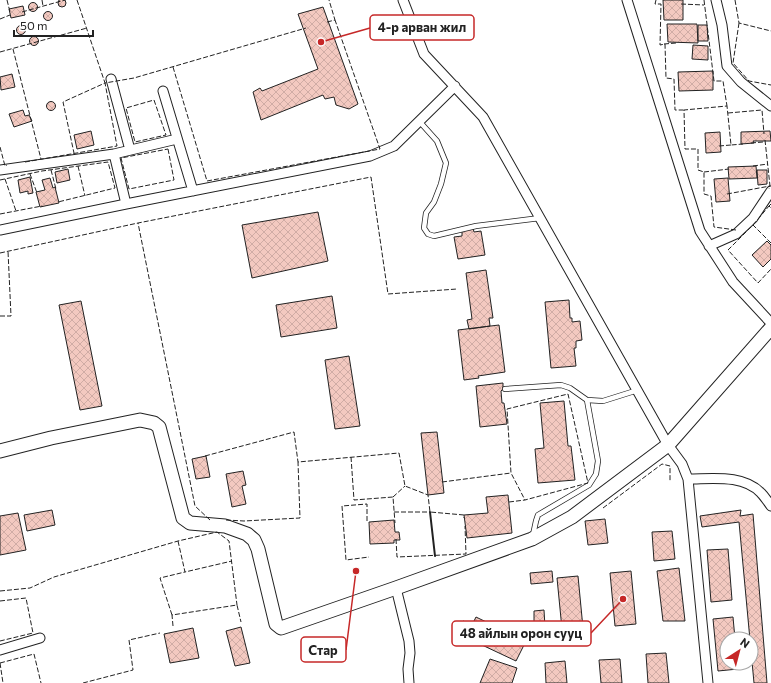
<svg xmlns="http://www.w3.org/2000/svg" width="771" height="683" viewBox="0 0 771 683" font-family="Commissioner,sans-serif">
<defs>
<pattern id="building-cross-hatch" width="8" height="8" patternUnits="userSpaceOnUse"><rect width="8" height="8" fill="#f3c9c0"/><path d="M0 0l8 8M0 8l8-8" fill="none" stroke="#d0aca5"/></pattern>
</defs>
<rect width="100%" height="100%" fill="#fff"/>
<path fill="url(#building-cross-hatch)" stroke="#222" d="M58 3a4 4 0 1 1 8 0a4 4 0 1 1-8 0Z
M663 0H683V20H664Z
M28.5 7a4.5 4.5 0 1 1 9 0a4.5 4.5 0 1 1-9 0Z
M23 6 25 15 11 18 9 9Z
M323 7 358 104 349 109 336 105 334 97 325 99 323 95 261 120 253 92 260 88 262 91 318 69 298 14Z
M43.5 16a4.5 4.5 0 1 1 9 0a4.5 4.5 0 1 1-9 0Z
M667 24H697L698 43 668 42Z
M698 25H707L708 41H698Z
M16.5 30a4.5 4.5 0 1 1 9 0a4.5 4.5 0 1 1-9 0Z
M29.5 41a4.5 4.5 0 1 1 9 0a4.5 4.5 0 1 1-9 0Z
M693 45 708 46V60L692 59Z
M713 71V90L679 91 678 72Z
M12 74 15 87 1 90 0 77Z
M46.5 106a4.5 4.5 0 1 1 9 0a4.5 4.5 0 1 1-9 0Z
M23 110 25 116 29 115 32 121 14 127 9 114Z
M91 131 94 145 77 149 74 135Z
M770 131 771 141H753L754 143 741 144V132Z
M720 132 721 152 706 153 705 133Z
M756 166 757 178 729 179 728 167Z
M68 169 70 180 57 183 55 172Z
M757 170H767V184L758 185Z
M30 177 33 193 28 194V191L20 193 18 180Z
M50 178 53 188 55 187 59 203 40 207 36 192 45 190 42 180Z
M728 178 730 201 716 202 714 179Z
M318 212 328 261 252 278 242 225Z
M473 228 474 232 481 231 485 255 458 259 454 237 462 236V230Z
M767 241 771 245V259L763 267 752 255Z
M486 270 493 318H489L490 326 469 329 467 320 472 319 466 273Z
M332 296 337 328 281 337 276 305Z
M569 300 570 318H572V322L580 321 582 340 576 341V348H574L576 366 551 368 545 302Z
M81 301 102 406 80 410 59 305Z
M499 325 505 372 478 376 479 378 464 380 458 330Z
M349 356 360 426 335 429 325 360Z
M503 383V389L501 391 502 403H504L507 424 480 427 476 386Z
M564 401 568 446H571L575 480 538 483 535 449 544 448 540 403Z
M437 432 444 493 428 495 421 433Z
M206 456 210 477 196 479 192 459Z
M243 471 246 485 242 486 246 504 232 507 226 474Z
M508 495 512 533 467 538 464 515 488 513 486 497Z
M52 510 55 525 27 531 24 515Z
M741 510 740 516 753 514 767 683H754L739 522 702 527 700 516Z
M18 513 26 550 0 555V516Z
M605 519 608 543 588 545 585 521Z
M394 520 395 532H399L400 540H394V543L370 544 369 522Z
M672 531 675 559 654 561 652 532Z
M728 549 732 600 711 602 707 550Z
M679 568 685 621H663L657 571Z
M552 571 553 582 531 584 530 573Z
M631 571 636 624 615 626 610 573Z
M578 576 583 628 562 629 557 578Z
M544 610 545 627H534V611Z
M476 617 513 635 516 629 529 635 516 661 465 637 463 642 455 639 463 621 472 625Z
M733 617 735 639H727V663H738V669L718 671 713 619Z
M241 627 250 663 235 666 226 631Z
M193 628 199 658 170 663 164 634Z
M666 653 669 683H648L646 654Z
M490 659 517 668 512 683H480Z
M620 659 622 683H601L599 660Z
M565 661 567 683H546L545 663Z"/>
<g fill="none" stroke-linecap="round" stroke-linejoin="round">
<g stroke="#222" stroke-width="6">
<path id="lane" d="M419 121 437 141 446 163 441 184 434 202 426 213 424 228 428 234 434 236 476 226 540 218
M505 389 561 385 570 388 587 400 603 401 638 390
M533 535 536 521 538 515 589 485 596 474 598 461 587 400"/>
</g>
<g stroke="#222" stroke-width="11">
<path id="street" d="M403 0 424 54 483 117 668 445 682 464 688 479 708 683
M627 0 700 231 733 282 771 323
M716 0 722 25 727 66 741 82 771 106
M111 79 130 150
M163 91 193 191
M114 154 126 204
M0 170 114 154 177 139
M0 230 126 204 370 156 394 146 455 86
M709 246 736 234 753 218 771 191
M688 479C712 479 743 474 761 493 765 497 768 502 771 506
M396 588 409 641 410 653 408 669 409 683
M0 650 40 638"/>
</g>
<g stroke="#222" stroke-width="15">
<path id="secondary" d="M0 451 51 438 140 420 154 423 159 427 183 518 190 523 225 526 247 534 254 540 258 549 276 624 281 628 396 588 532 539 572 517 668 445 771 328"/>
</g>
<use href="#lane" stroke="#fff" stroke-width="4.5"/>
<use href="#street" stroke="#fff" stroke-width="9"/>
<use href="#secondary" stroke="#fff" stroke-width="13"/>
<path stroke="#222" stroke-width="1" stroke-dasharray="5 2" stroke-linecap="butt" d="M7 0 10 12
M42 0 43 6
M77 0 105 83 134 78 306 28
M656 0 655 4H661L660 45 665 44 666 78 674 79 675 110H684
M704 0 714 81H723L727 106
M735 0 739 23 771 31
M681 4 704 5
M22 12 65 0
M0 19 10 15
M327 22 335 20 329 0
M739 23 733 63 749 81 771 85
M664 44 676 43
M13 49 41 159
M0 52 87 28
M173 67 207 181 380 149 335 20
M154 100 166 135 135 142 126 108Z
M728 113 762 110 764 134
M765 140 770 186 769 189
M751 143 763 142
M719 146 731 145
M0 147 5 166 7 165
M168 149 174 180 129 189 121 158Z
M25 162 117 146 105 83 63 102 74 153
M78 166 85 196
M753 166 768 164
M51 170 56 189
M704 172 729 169
M30 174 37 193
M5 179 16 211
M0 180 42 171 108 162 115 188 58 202
M727 194 770 186
M771 204 769 206 771 208
M0 214 42 206
M753 225 769 206
M736 230 714 227 711 196 704 194V172L698 170V149H685L684 110 727 106 731 145 743 144
M771 243 753 225 728 250 758 283 771 269
M0 253 138 223
M0 316H11L8 251
M205 456 294 432 298 462
M351 457 354 500 393 497 395 523
M442 482 511 473
M393 497 405 486
M509 502 525 500 588 483 568 394 507 409 511 473 525 500
M603 508 662 464 670 466V481
M394 512H430
M210 520 195 506 138 223 371 177 388 294 457 289
M226 520 244 521 300 518 298 462 399 453 405 486 428 495 430 512 464 515V518
M367 521V504L342 506 346 560 369 557
M396 539 397 557 466 554 465 526
M178 541 185 572 232 561
M0 591 30 588 54 577 178 541 217 532 229 541 237 605
M0 601 26 598 33 633 0 641
M172 615 160 578 185 572
M173 626 172 615 237 605 241 622
M0 663 34 654 41 683
M0 663 3 683
M83 683 133 670 129 640 160 633"/>
<path stroke="#222" stroke-width="2" d="M430 512 435 556"/>
</g>
<path fill="none" stroke="#c62828" stroke-width="1.5" d="M321 42L370 28M623 599L591 633M356 571L346 650"/>
<g fill="#c62828" stroke="#fff" stroke-width="1.5">
<circle cx="321" cy="42" r="4"/>
<circle cx="623" cy="599" r="4"/>
<circle cx="356" cy="571" r="4"/>
</g>
<g fill="#fff" stroke="#c62828" stroke-width="1.5">
<rect x="370" y="15" width="104" height="25" rx="4"/>
<rect x="452" y="621" width="139" height="25" rx="4"/>
<rect x="301" y="637" width="45" height="25" rx="4"/>
</g>
<g font-size="13" text-anchor="middle" font-weight="bold" fill="#222">
<text x="422" y="32">4-р арван жил</text>
<text x="521" y="638">48 айлын орон сууц</text>
<text x="323" y="655">Стар</text>
</g>
<g transform="translate(739 651) rotate(36)"><circle r="19" fill="#ffffff" stroke="#a7a7a7"/>
<path d="M0-3L7 15L0 10L-7 15Z" fill="#c62828"/>
<text y="-6" font-size="11" font-weight="bold" text-anchor="middle" fill="#222222">N</text>
</g>
<path d="M14 30v6h79v-6" fill="none" stroke="#222222" stroke-width="2"/>
<text x="20" y="30" font-size="12" fill="#222222" stroke="#ffffff" stroke-width="3" paint-order="stroke">50 m</text>
</svg>
